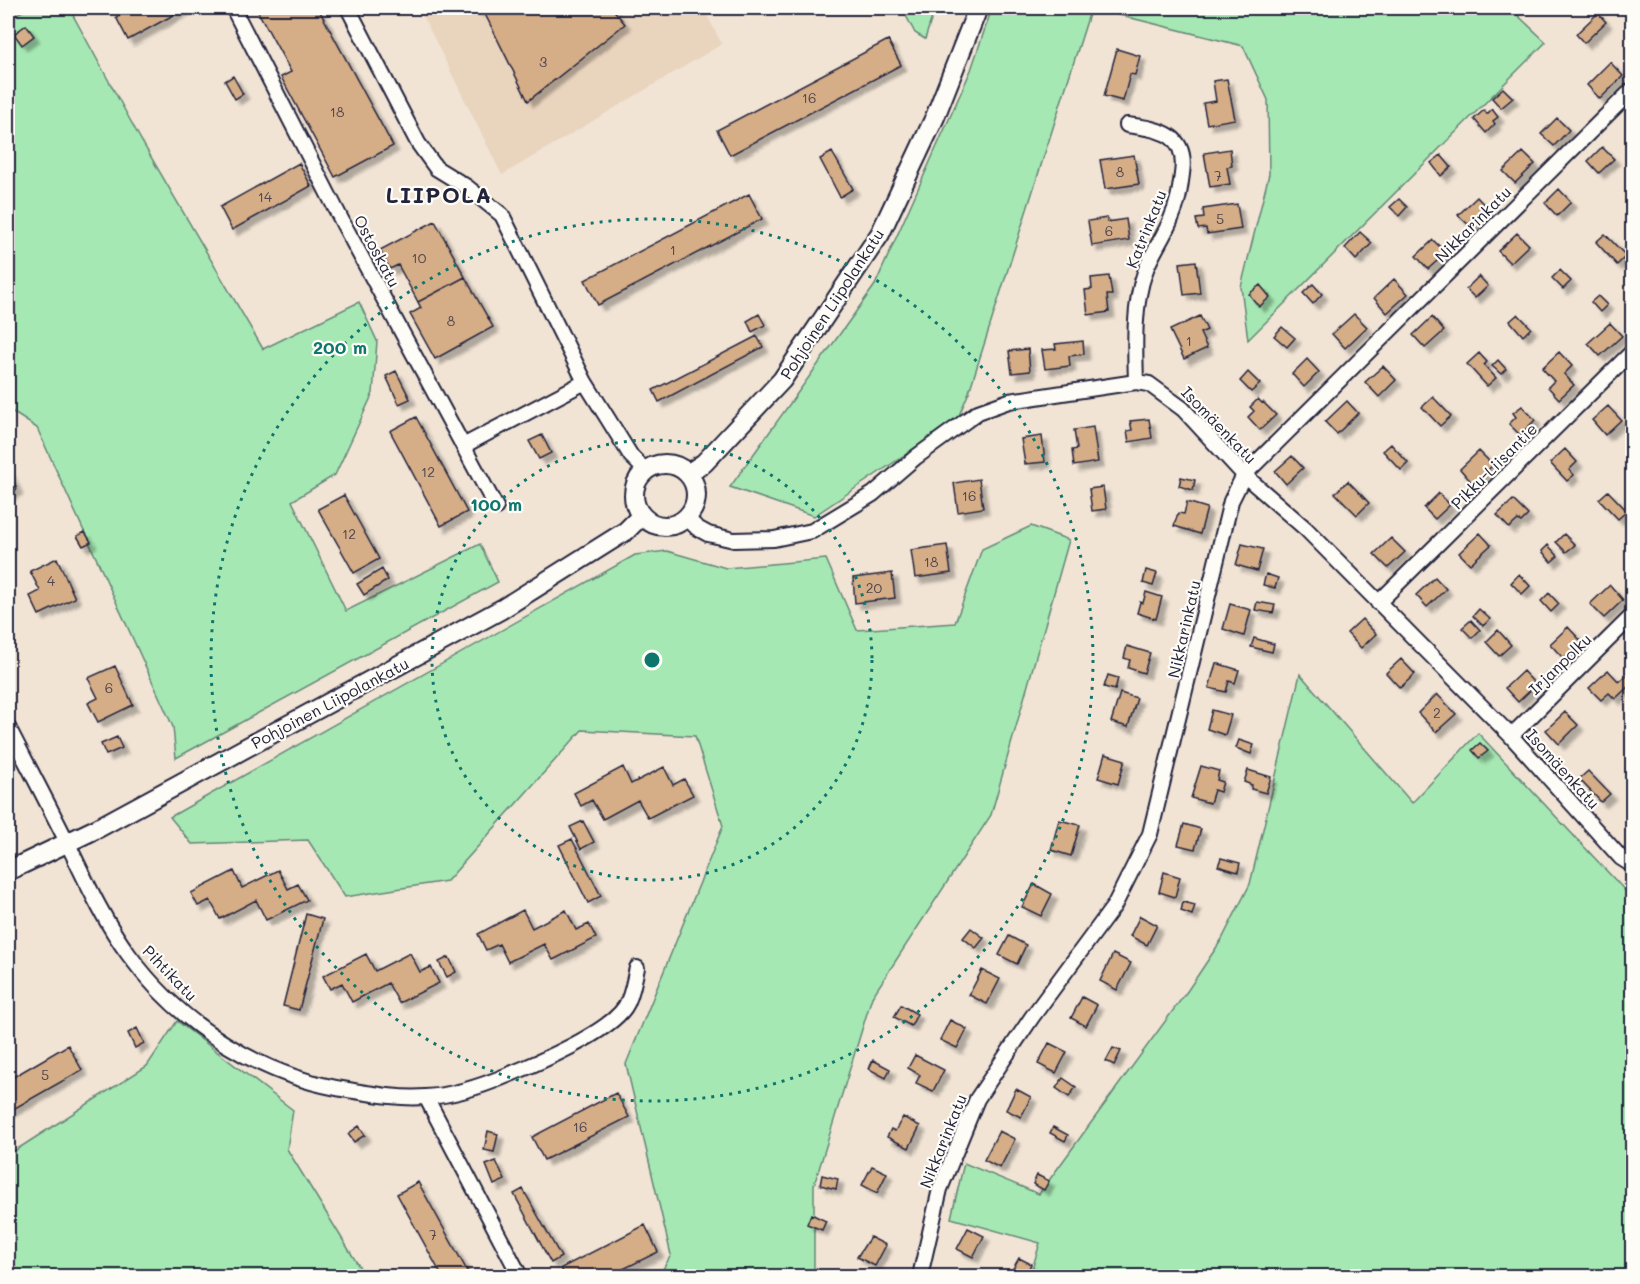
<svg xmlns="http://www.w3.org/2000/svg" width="1640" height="1284" viewBox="0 0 1640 1284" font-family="Mali,sans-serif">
<defs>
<filter id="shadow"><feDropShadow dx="5.5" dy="5.5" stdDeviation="1.5" flood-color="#0004"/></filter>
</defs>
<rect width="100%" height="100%" fill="#f1e4d5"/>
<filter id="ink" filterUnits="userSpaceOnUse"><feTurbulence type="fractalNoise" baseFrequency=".0167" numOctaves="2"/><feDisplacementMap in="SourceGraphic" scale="12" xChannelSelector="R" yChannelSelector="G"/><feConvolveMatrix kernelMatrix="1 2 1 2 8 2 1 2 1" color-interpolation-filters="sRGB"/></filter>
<g filter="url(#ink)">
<path fill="#e9d4be" d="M419 8H703L722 44 502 175Z"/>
<path fill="#a6e8b3" stroke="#648577" stroke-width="1.5" d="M28 8H69L141 140 263 349 359 302 377 341 373 393 335 475 292 501 346 611 480 544 498 582 176 758 173 727 37 428 8 409V19Z
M902 8H935L925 39 915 33Z
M992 8H1283L1293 11V8H1510L1546 42 1248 340 1241 287 1269 174 1268 100 1243 46 1091 8 969 392 957 420 814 516 730 487 875 285 971 70Z
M1031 526 1069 540 991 815 872 997 814 1185V1276H659L671 1255 626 1064 723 826 695 736 582 730 447 881 345 897 308 840 192 844 170 817 635 555 667 551 726 568 826 559 857 630 955 623 982 549Z
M1300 674 1412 803 1478 733 1632 898V1276H1030L1040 1243 951 1218 964 1163 1039 1194 1188 990 1222 939 1250 884Z
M177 1021 293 1110 287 1149 365 1276H8V1155L147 1066Z"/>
<path fill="#d5ad87" stroke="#22223b" stroke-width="1.5" filter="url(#shadow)" d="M133 8H186L128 40 116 17Z
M256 8H318L393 146 335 177 281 77 291 72Z
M472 8H612L625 24 528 101 484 12Z
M1598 13 1606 22 1584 43 1576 34Z
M26 25 34 36 22 45 14 34Z
M888 40 901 65 730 155 717 130Z
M1117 49 1140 56 1135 75 1130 74 1123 101 1104 96Z
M1610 62 1623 76 1600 99 1587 85Z
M233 76 243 94 235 99 225 81Z
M1227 79 1235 119 1207 124 1203 103 1216 101 1213 81Z
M1503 88 1513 98 1501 108 1492 98Z
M1492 109 1498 117 1493 121 1495 124 1486 133 1474 119 1484 110 1487 114Z
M1557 118 1569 130 1554 146 1541 134Z
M1602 147 1614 159 1599 173 1588 161Z
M1230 149 1232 166 1227 167 1230 184 1210 187 1204 153Z
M832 152 853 189 840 197 820 159Z
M1523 152 1535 164 1515 183 1503 171Z
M1134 155 1139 184 1105 189 1100 160Z
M1441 155 1451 167 1441 176 1431 163Z
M299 163 311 186 232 230 220 207Z
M1559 189 1571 202 1557 216 1545 203Z
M749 194 762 219 598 305 585 280Z
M1477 197 1490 211 1472 228 1458 215Z
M1399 199 1407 207 1399 216 1390 207Z
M1237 204 1241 229 1207 234 1206 228 1198 229 1196 219 1204 218 1203 209Z
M1107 218V222L1126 219 1129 240 1092 246 1088 221Z
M435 221 465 277 418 302 398 265 390 269 380 250Z
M1360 232 1372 243 1356 260 1345 248Z
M1517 233 1529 245 1510 263 1498 251Z
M1605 234 1626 256 1617 265 1596 242Z
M1433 240 1446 253 1428 269 1416 256Z
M1196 261 1200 293 1184 295 1180 263Z
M1560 270 1571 281 1563 289 1552 278Z
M1109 276 1112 295H1107L1109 312 1088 315 1085 290 1092 289 1091 278Z
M1479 276 1488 286 1475 298 1466 289Z
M465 277 493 327 435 359 410 314 421 308 418 302Z
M1394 279 1408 294 1387 313 1374 298Z
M1313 284 1322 294 1313 304 1303 293Z
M1260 285 1270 297 1259 307 1249 294Z
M1598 296 1607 305 1600 312 1591 302Z
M759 314 765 325 752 332 747 321Z
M1354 314 1367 327 1345 348 1332 334Z
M1518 314 1531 328 1523 336 1510 321Z
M1200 316 1207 330 1200 333 1207 348 1184 359 1170 330Z
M1432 317 1444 331 1425 348 1413 335Z
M1610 323 1622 336 1600 356 1588 343Z
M1282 327 1295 338 1287 347 1274 336Z
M757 336 763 347 659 402 653 390Z
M1083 341 1084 354 1069 356 1070 366 1045 369 1042 350 1056 349 1055 344Z
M1028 349 1030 371 1012 373 1009 351Z
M1559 352 1572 366 1564 374 1574 385 1559 399 1548 387 1554 381 1542 368Z
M1479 353 1487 362 1484 365 1496 378 1487 386 1467 364Z
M1307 359 1319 372 1304 387 1292 374Z
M1498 360 1506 369 1501 374 1492 366Z
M1383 366 1396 380 1379 397 1365 382Z
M396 371 410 399 399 404 386 376Z
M1248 372 1260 384 1251 392 1240 381Z
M1433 397 1451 416 1440 426 1422 407Z
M1258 399 1262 403 1263 402 1276 415 1260 430 1248 417 1254 411 1250 407Z
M1347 401 1358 413 1337 434 1325 422Z
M1522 406 1535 420 1520 435 1509 424 1516 417 1513 413Z
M1608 406 1621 420 1605 435 1592 420Z
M416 417 467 512 441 526 390 431Z
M1149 419 1152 438 1129 442 1127 431 1132 430 1130 421Z
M1093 427 1098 462 1074 466 1072 450 1077 449 1074 430Z
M542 435 551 453 539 459 529 441Z
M1042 436 1045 462 1025 464 1021 439Z
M1391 444 1408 463 1401 470 1383 451Z
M1565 449 1577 462 1569 470 1574 475 1567 481 1550 463Z
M1479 451 1493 465 1473 484 1460 469Z
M1292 456 1303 468 1286 484 1275 471Z
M8 469 17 489 8 494Z
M1181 477 1195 480 1193 490 1179 486Z
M979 479 983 508 958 512 954 483Z
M1348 481 1369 503 1357 515 1335 493Z
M1103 487 1106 509 1092 511 1089 489Z
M1608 491 1627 511 1618 519 1599 499Z
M1439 493 1450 505 1435 519 1424 508Z
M344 495 379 559 354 573 318 509Z
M1513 500 1528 515 1521 522 1518 520 1509 528 1497 515Z
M1187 502 1207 508 1200 534 1174 526 1178 513 1184 514Z
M85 532 91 542 83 546 77 536Z
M1480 533 1491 545 1470 564 1459 553Z
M1564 534 1575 545 1566 552 1556 542Z
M1391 538 1405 552 1388 568 1374 554Z
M1242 544 1263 549 1257 571 1236 565Z
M947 545 951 573 915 578 911 550Z
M1548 545 1558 556 1551 562 1542 551Z
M57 558 75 598 39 615 30 596 40 591 30 571Z
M382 569 388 580 364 595 357 584Z
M1146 570 1157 573 1153 586 1143 583Z
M892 573 895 598 855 603 853 578Z
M1266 574 1278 578 1275 588 1263 585Z
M1519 574 1530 586 1522 594 1511 583Z
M1435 577 1446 589 1427 607 1416 595Z
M1610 585 1623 600 1604 618 1590 604Z
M1146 592 1162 597 1156 619 1137 613 1140 602 1143 603Z
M1549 593 1559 604 1551 612 1541 601Z
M1257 602 1275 605 1273 613 1255 610Z
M1230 604 1251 610 1244 636 1223 629Z
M1479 609 1490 619 1483 626 1473 616Z
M1362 619 1376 634 1361 648 1347 633Z
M1471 620 1480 630 1472 638 1462 628Z
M1568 627 1582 642 1564 659 1550 644Z
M1498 630 1511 645 1499 656 1486 642Z
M1254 638 1274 644 1272 652 1251 647Z
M1127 646 1150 653 1144 673 1128 668 1130 660 1124 658Z
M1401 659 1415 674 1400 688 1386 673Z
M1216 663 1239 670 1235 683 1229 681 1226 692 1209 688Z
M115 666 133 705 98 722 88 703 98 698 88 678Z
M1608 670 1619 682 1627 675 1632 683 1615 699 1609 693 1601 700 1589 688Z
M1523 671 1536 685 1518 702 1505 688Z
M1108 675 1118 678 1115 690 1104 687Z
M1120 693 1137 698 1128 727 1111 722Z
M1437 694 1456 714 1436 732 1418 713Z
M1212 710 1231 715 1225 735 1207 729Z
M1565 712 1578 725 1559 744 1546 730Z
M117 737 122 748 106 755 101 744Z
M1239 740 1254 745 1251 754 1236 748Z
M1480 743 1488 751 1479 758 1472 750Z
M1105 754 1125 760 1118 784 1098 778Z
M1201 766 1219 771 1217 780 1223 782 1220 792 1214 790 1210 803 1191 798Z
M623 767 631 784 664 767 673 785 684 779 693 795 648 818 638 800 603 819 592 800 581 806 574 793Z
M1248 770 1271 777 1266 793 1251 789 1252 785 1244 782Z
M1588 771 1610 794 1601 802 1579 779Z
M1059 820 1080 825 1071 856 1051 850Z
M583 821 594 842 581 849 570 827Z
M1184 824 1201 829 1195 849 1178 845Z
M572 839 601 896 588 903 559 845Z
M1221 858 1240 863 1238 872 1218 866Z
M278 870 288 889 298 884 307 900 266 920 256 900 220 919 210 900 198 906 191 893 234 871 242 888Z
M1164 872 1180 877 1175 897 1159 892Z
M1034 884 1052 894 1041 916 1022 907Z
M1183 902 1195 905 1192 915 1181 911Z
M523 910 532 928 566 910 576 930 589 924 596 938 553 960 544 944 508 962 499 944 486 950 478 934Z
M306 914 323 919 299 1010 283 1006Z
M1140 916 1157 925 1147 945 1130 936Z
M971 928 984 938 976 948 963 938Z
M1009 936 1026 945 1017 964 999 955Z
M410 953 420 972 431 967 439 983 399 1003 388 983 352 1002 342 983 330 989 323 976 366 954 375 971Z
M1113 954 1131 963 1117 990 1100 981Z
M449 957 456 972 447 977 439 962Z
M982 970 1000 979 987 1004 969 995Z
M1082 997 1097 1005 1086 1026 1071 1018Z
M901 1005 917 1014 911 1026 894 1017Z
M950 1020 967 1029 957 1048 940 1040Z
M137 1028 144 1043 135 1048 128 1033Z
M1049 1043 1067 1052 1056 1073 1038 1064Z
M68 1045 82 1070 8 1112V1080Z
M1113 1048 1121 1051 1114 1065 1106 1061Z
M915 1055 944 1070 933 1091 916 1083 920 1075 908 1068Z
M873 1060 890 1069 886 1078 869 1069Z
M1063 1078 1076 1087 1069 1097 1056 1088Z
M1016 1089 1031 1097 1021 1117 1006 1110Z
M616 1093 629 1117 544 1160 532 1137Z
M903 1117 920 1126 909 1148 887 1137 891 1129 895 1131Z
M359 1126 365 1135 354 1142 348 1134Z
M1053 1127 1068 1135 1065 1141 1050 1133Z
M488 1131 498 1134 494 1152 484 1150Z
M999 1131 1015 1139 1000 1168 984 1160Z
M496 1161 505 1180 494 1185 486 1165Z
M872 1166 887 1173 877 1193 862 1185Z
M822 1175 838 1179 836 1189 820 1185Z
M1037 1175 1049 1181 1044 1190 1033 1184Z
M418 1182 470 1276H442L397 1194Z
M523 1189 561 1257 551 1263 514 1194Z
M811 1214 826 1221 822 1230 807 1224Z
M645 1225 658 1252 609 1276H565L561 1268Z
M968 1228 984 1236 973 1257 957 1249Z
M870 1237 886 1245 875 1266 857 1257Z
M1019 1258 1031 1264 1025 1276 1011 1272Z"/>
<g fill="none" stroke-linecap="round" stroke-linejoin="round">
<g stroke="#22223b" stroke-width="18">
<path id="minor" d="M233 8 344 225 496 507
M348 8 418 143 436 168 467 187 502 215 585 382 631 456 645 470
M1127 125C1161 129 1188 134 1182 174 1180 190 1178 204 1171 219 1164 237 1151 254 1145 272 1133 305 1135 348 1136 382
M463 446 585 382
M687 518 697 528 708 534 734 540 774 539 812 531 873 494 916 457 978 412 1009 401 1136 382 1149 384 1183 409 1244 475 1306 529 1511 736 1621 858 1632 865
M1378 603 1632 352
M8 727C27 764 47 802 66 840 85 879 103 920 129 955 181 1026 262 1077 348 1090 373 1094 400 1099 425 1097 453 1096 482 1086 508 1075 538 1063 608 1033 625 1007 632 997 634 980 637 968
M1511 736 1632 616
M426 1097 520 1276
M920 1276 940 1189 977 1099 1032 1017 1114 906 1150 834 1231 501 1244 475 1632 90"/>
</g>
<g stroke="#22223b" stroke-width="22">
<path id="tertiary" d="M634 495a31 31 0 1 1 62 0a31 31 0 1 1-62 0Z
M689 473 704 463 782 380 880 234 935 117 978 8
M8 871 98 828 502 609 626 531 641 516"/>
</g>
<use href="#minor" stroke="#fdfcf7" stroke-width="14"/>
<use href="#tertiary" stroke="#fdfcf7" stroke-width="18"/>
</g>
</g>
<g fill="none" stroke="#0f766e" stroke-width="3" stroke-dasharray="3 6">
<circle cx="652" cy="660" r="220"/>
<circle cx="652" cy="660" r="441"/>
</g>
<g text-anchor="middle" stroke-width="4.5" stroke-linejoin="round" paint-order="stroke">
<g font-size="14" fill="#4f454e">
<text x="543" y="67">3</text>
<text x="809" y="103">16</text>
<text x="337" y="117">18</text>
<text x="1120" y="177">8</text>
<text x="1218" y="181">7</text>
<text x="265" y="202">14</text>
<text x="1220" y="224">5</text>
<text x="1109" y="236">6</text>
<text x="673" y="255">1</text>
<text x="419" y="263">10</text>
<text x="451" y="326">8</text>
<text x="1189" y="346">1</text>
<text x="428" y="477">12</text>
<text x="969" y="501">16</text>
<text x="349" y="539">12</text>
<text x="931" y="567">18</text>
<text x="51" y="586">4</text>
<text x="874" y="593">20</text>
<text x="109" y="693">6</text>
<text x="1437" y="718">2</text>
<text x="45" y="1080">5</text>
<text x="580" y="1132">16</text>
<text x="433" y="1240">7</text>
</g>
<g font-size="16" fill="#22223b" stroke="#fdfcf7">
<text transform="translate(1473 224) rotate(-45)" y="6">Nikkarinkatu</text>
<text transform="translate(1146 229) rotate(-68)" y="6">Katrinkatu</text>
<text transform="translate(377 251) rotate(62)" y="6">Ostoskatu</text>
<text transform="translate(832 304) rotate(-57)" y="6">Pohjoinen Liipolankatu</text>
<text transform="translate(1219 425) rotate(46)" y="6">Isomäenkatu</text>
<text transform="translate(1494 466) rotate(-45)" y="6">Pikku-Liisantie</text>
<text transform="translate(1184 629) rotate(-77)" y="6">Nikkarinkatu</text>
<text transform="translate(1560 664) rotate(-44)" y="6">Irjanpolku</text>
<text transform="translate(330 703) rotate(-28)" y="6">Pohjoinen Liipolankatu</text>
<text transform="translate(1563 769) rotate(48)" y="6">Isomäenkatu</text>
<text transform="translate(170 973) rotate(46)" y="6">Pihtikatu</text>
<text transform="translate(943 1141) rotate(-68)" y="6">Nikkarinkatu</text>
</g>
<g font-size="22" font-weight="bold" letter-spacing="1.5" fill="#22223b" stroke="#fdfcf7">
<text x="439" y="203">LIIPOLA</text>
</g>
</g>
<circle cx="652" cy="660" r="9" fill="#0f766e" stroke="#fdfcf7" stroke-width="3"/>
<g font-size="18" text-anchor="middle" font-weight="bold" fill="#0f766e" stroke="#fdfcf7" stroke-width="4.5" stroke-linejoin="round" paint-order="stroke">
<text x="340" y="354">200 m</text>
<text x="496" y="511">100 m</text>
</g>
<rect width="1640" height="1284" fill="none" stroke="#fdfcf7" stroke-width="30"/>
<rect x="15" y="15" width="1610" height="1254" fill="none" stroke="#22223b" stroke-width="2" filter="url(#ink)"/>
</svg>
